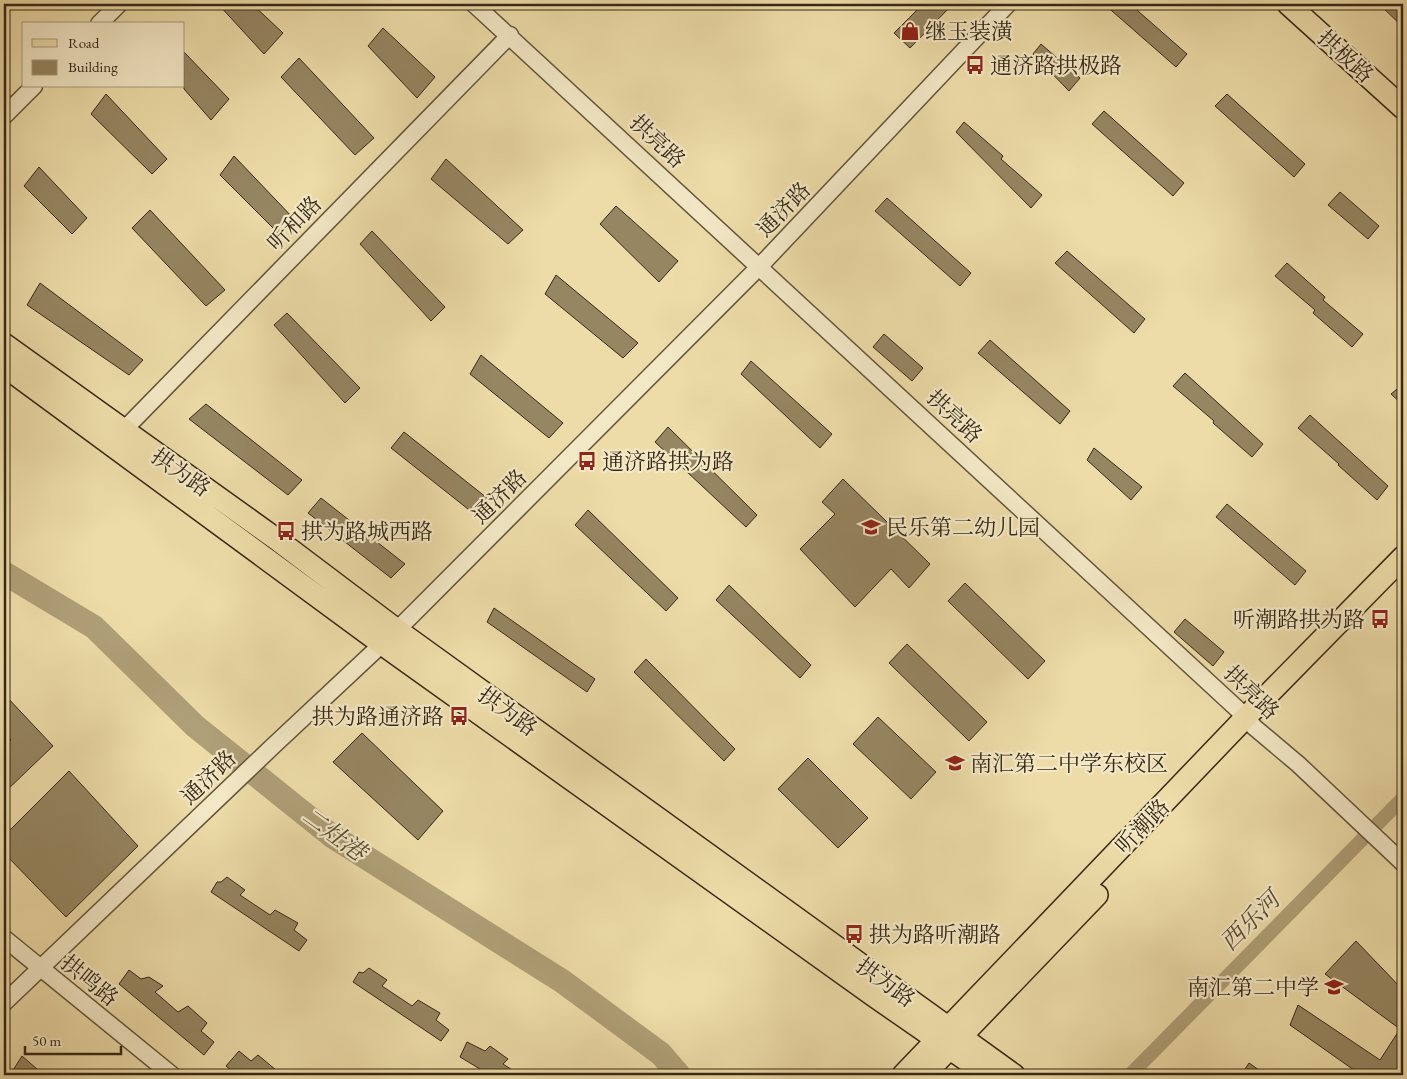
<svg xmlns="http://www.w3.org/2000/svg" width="1407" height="1079" viewBox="0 0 1407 1079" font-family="'EB Garamond','Noto Serif SC',serif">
<rect width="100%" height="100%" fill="#eddca8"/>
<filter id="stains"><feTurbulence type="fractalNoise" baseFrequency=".004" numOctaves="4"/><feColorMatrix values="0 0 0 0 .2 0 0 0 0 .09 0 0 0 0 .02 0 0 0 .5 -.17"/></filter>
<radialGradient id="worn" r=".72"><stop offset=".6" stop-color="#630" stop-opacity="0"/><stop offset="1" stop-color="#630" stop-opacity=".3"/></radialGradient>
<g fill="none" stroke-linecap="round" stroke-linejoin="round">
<path stroke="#af9f77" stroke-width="14" d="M1130 1075 1403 798"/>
<path stroke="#af9f77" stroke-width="24" d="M4 573 94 627 195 726 332 836 562 981 661 1054 679 1075"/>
</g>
<path fill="#968662" stroke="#372817" d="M218 4H252L283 33 264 54Z
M923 4H953L910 48 894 33Z
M1104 4H1130L1187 54 1176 67Z
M1379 4H1403V27Z
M383 28 435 77 417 98 368 46Z
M1041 44 1080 78 1069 91 1033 54Z
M184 52 229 99 211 120 184 89Z
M299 58 374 138 355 155 281 77Z
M106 94 167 159 152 174 91 114Z
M1227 94 1305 164 1294 177 1215 106Z
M1104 111 1184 183 1173 196 1092 124Z
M964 122 1003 156 1001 159 1042 195 1031 208 956 132Z
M234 156 295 220 280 235 220 175Z
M446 159 523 230 508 244 431 179Z
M39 167 87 218 72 234 24 186Z
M1340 192 1379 226 1368 239 1328 205Z
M887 198 971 273 960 286 875 211Z
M616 206 678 261 659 282 600 224Z
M150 210 225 290 206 306 132 228Z
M372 231 445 307 431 321 360 244Z
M1067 251 1145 319 1134 333 1055 263Z
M1287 263 1325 297 1323 300 1363 334 1352 347 1313 313 1315 310 1275 276Z
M556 275 638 343 623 358 545 294Z
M40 283 143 360 129 375 27 305Z
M287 313 360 388 345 403 274 325Z
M884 334 923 368 912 381 873 347Z
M990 340 1070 411 1060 424 978 353Z
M481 355 563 423 549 438 470 374Z
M751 361 832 434 820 448 741 374Z
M1185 373 1263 444 1252 457 1213 423 1214 421 1173 386Z
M1403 384V405L1391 394Z
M206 404 302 480 288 495 189 419Z
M1310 415 1388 486 1377 500 1338 465 1339 464 1298 428Z
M668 427 757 515 746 527 655 442Z
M404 432 487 498 473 513 391 448Z
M1094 448 1142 487 1131 500 1087 460Z
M843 479 930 564 909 588 891 569 855 607 800 549 835 514 822 502Z
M321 498 405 564 391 578 308 513Z
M1227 504 1306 571 1295 585 1216 517Z
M588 510 678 598 666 611 575 525Z
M965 583 1045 661 1028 679 948 601Z
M729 585 811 665 800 678 716 600Z
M494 608 595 679 587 692 487 622Z
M1185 619 1224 652 1213 666 1174 632Z
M907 644 987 722 969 741 889 663Z
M646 659 735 749 724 761 634 672Z
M4 694 53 746 4 793V747L11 740 4 732Z
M878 717 936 772 911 799 853 744Z
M362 733 443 811 418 840 333 762Z
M808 758 868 818 838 848 778 789Z
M69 771 138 846 66 917 4 853V836Z
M227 877 245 890 240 895 270 915 275 910 298 923 294 930 307 940 299 951 211 892 217 882H221Z
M1356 941 1403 990V1075H1361L1290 1025 1298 1005 1380 1060 1400 1029 1325 974Z
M369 968 387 980 382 986 412 1006 418 1000 440 1013 436 1020 449 1030 441 1041 353 982 359 972 363 973Z
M129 970 141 979 149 977 163 986 155 992 178 1012 188 1006 207 1023 201 1031 214 1042 204 1055 119 984Z
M467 1042 485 1051 490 1046 508 1059 503 1064 520 1075H490L460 1057Z
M239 1051 251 1061 258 1055 282 1075H237L226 1066Z
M22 1056 44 1075H10Z
M1249 1063 1266 1075H1241Z"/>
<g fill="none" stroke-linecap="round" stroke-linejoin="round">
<g stroke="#64553b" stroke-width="19">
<path id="minor" d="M474 4 1246 717 1254 727 1298 764 1403 863
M99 24 119 4
M4 116 34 86
M116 438 510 35
M4 938 172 1075
M4 1003 272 747 397 630 760 266 1008 4"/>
</g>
<g stroke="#372817" stroke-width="24">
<path id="major" d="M1288 4 1403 108
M4 344 279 541 397 630 1014 1075
M4 366 382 644 874 996 988 1075
M903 1075 1246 717 1403 557
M924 1075 1097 895"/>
</g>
<use href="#minor" stroke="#f3e8c6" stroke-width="16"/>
<use href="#major" stroke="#eddca8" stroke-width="21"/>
</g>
<defs>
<g id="shop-bare" transform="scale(1.5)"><path d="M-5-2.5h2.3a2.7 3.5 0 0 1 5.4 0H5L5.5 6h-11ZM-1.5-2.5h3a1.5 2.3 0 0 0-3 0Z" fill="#8f2418" stroke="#f3e8c6" stroke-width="2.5" paint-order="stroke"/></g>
<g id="bus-bare" transform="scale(1.5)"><path d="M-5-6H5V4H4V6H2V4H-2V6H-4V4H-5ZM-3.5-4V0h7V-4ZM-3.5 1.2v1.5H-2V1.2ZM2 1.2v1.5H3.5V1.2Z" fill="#8f2418" stroke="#f3e8c6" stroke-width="2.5" paint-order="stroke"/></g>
<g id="school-bare" transform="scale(1.5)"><path d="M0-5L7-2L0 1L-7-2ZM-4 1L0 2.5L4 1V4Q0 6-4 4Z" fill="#8f2418" stroke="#f3e8c6" stroke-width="2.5" paint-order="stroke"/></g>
</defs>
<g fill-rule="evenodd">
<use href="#shop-bare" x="910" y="31"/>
<use href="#bus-bare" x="975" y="65"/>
<use href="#bus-bare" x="587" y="461"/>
<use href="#school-bare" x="871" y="527"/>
<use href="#bus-bare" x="286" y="531"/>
<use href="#bus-bare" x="1380" y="619"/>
<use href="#bus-bare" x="459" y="716"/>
<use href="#school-bare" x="955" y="763"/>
<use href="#bus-bare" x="854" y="934"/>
<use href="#school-bare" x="1334" y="987"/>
</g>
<g text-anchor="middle" stroke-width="4.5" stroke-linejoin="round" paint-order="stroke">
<g font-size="22" fill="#372817" stroke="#f3e8c6" text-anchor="start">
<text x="925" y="39">继玉装潢</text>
<text x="990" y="73">通济路拱极路</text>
<text x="602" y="469">通济路拱为路</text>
<text x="886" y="535">民乐第二幼儿园</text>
<text x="301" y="539">拱为路城西路</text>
<text x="1365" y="627" text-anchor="end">听潮路拱为路</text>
<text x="444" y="724" text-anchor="end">拱为路通济路</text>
<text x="970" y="771">南汇第二中学东校区</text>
<text x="869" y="942">拱为路听潮路</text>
<text x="1319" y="995" text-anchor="end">南汇第二中学</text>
</g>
<g font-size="22" fill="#372817" stroke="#f3e8c6">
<text transform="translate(1346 56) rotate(42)" y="8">拱极路</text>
<text transform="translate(658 141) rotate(43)" y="8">拱亮路</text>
<text transform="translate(783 209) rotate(-46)" y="8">通济路</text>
<text transform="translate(294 223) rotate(-46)" y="8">听和路</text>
<text transform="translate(955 416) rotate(43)" y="8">拱亮路</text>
<text transform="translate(181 472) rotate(35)" y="8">拱为路</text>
<text transform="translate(499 496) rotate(-45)" y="8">通济路</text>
<text transform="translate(1252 692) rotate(44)" y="8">拱亮路</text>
<text transform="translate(508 711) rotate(36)" y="8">拱为路</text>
<text transform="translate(208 777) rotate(-44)" y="8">通济路</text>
<text transform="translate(1142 826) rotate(-46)" y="8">听潮路</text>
<text transform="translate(90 980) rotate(39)" y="8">拱鸣路</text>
<text transform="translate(886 982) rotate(36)" y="8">拱为路</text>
</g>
<g font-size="24" font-style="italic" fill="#5b4c34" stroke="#f3e8c6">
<text transform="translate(334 834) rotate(36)" y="8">二灶港</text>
<text transform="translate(1250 921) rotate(-45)" y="8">西乐河</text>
</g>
</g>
<rect width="1407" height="1079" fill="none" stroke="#eddca8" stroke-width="20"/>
<rect x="5" y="5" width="1397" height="1069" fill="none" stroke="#372817" stroke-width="2.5"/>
<rect x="10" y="10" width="1387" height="1059" fill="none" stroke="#372817"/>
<rect x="22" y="22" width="162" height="65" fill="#f3e8c6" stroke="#a89b80"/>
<rect x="32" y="39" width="25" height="8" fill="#eddca8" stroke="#a89b80"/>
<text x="68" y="48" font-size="15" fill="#372817">Road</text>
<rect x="32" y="60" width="25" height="15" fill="#968662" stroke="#a89b80"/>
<text x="68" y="72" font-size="15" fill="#372817">Building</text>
<path d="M25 1046v8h96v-8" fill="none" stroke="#372817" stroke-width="2.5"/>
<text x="32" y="1046" font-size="15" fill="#372817" stroke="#f3e8c6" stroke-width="4" paint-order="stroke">50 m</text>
<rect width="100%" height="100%" filter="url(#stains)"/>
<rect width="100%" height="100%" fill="url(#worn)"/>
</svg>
